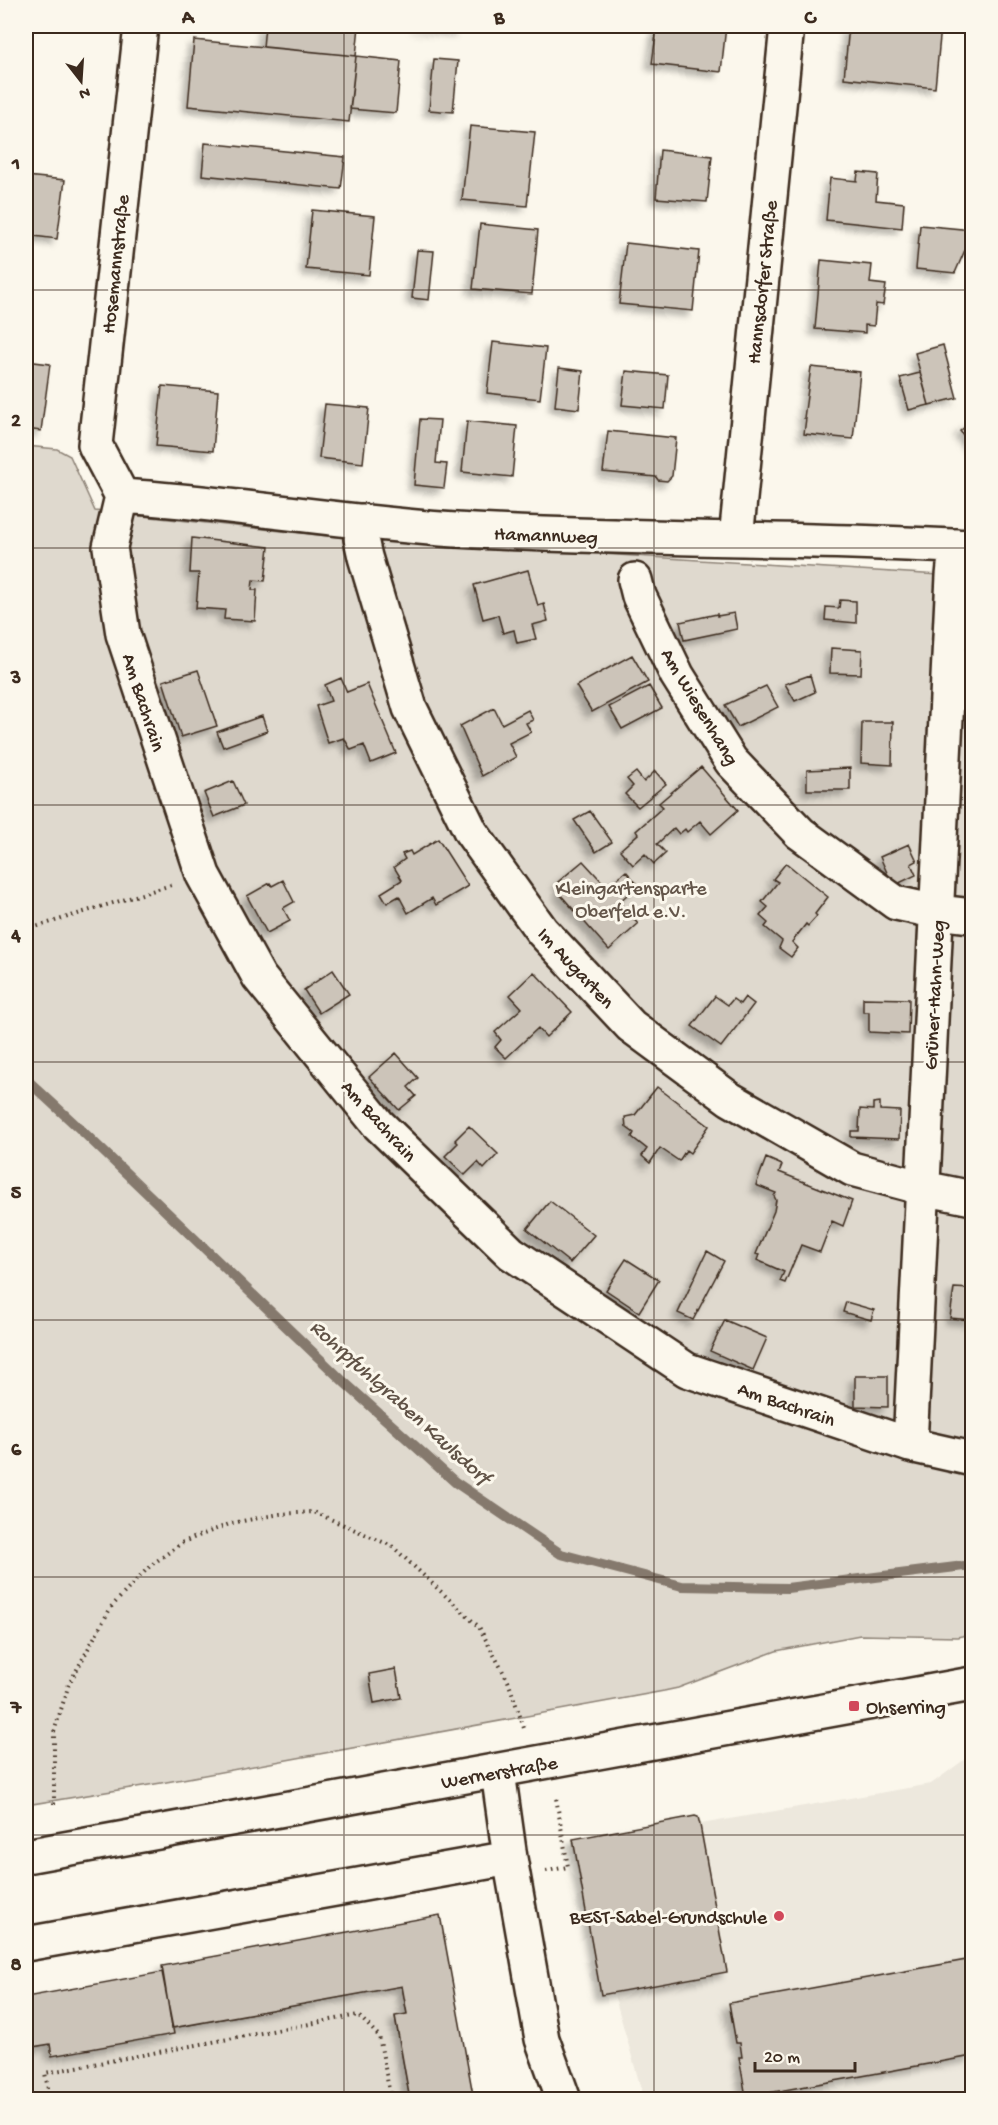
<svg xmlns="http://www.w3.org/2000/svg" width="998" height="2125" viewBox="0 0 998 2125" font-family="'Gochi Hand',sans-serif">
<defs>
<filter id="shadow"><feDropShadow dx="-5.5" dy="5.5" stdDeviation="3" flood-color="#0004"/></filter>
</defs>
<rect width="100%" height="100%" fill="#fbf7ec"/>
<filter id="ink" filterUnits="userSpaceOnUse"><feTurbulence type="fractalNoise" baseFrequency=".0167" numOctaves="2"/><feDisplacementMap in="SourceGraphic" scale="12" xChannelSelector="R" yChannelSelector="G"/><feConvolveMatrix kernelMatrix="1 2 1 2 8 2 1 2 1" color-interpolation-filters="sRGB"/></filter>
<g filter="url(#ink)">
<path fill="#ede8dd" d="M972 1754V2099H644L614 1994 601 1996 571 1839 699 1816 701 1824 931 1784Z"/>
<path fill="#dfd9ce" stroke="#8d8276" stroke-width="1.5" d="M26 446 57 449 70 456 95 511 346 538 972 577V1634L957 1637 860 1635 776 1651 678 1688 664 1691 161 1783 26 1805Z
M402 1986 407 2014 395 2017 410 2099H31L26 2069V2048L50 2044 52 2055 172 2028Z"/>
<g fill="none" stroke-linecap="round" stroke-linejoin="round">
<path stroke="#85796d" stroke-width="10" d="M26 1079 79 1128 344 1382 455 1482 561 1554 682 1586 787 1588 972 1565"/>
</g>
<path fill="#ccc4b9" stroke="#3b2a1e" stroke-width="1.5" filter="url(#shadow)" d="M265 26H359L356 56 263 47Z
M416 26H460V30Z
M657 26H726L721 72 652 64Z
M849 26 941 27 935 88 844 78Z
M194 40 356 56 349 122 188 106Z
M356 56 401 61 396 113 350 109Z
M434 59 458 61 453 112 429 110Z
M470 126 535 132 527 206 462 200Z
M205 143 345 157 341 189 202 175Z
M660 150 712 156 707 202 656 198Z
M858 172 878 174 876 200 904 203 902 228 826 220 830 178 857 181Z
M26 176 65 180 57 239 26 235Z
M312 210 375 216 369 275 306 269Z
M480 224 538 230 532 294 473 289Z
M920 225 972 230V234L955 273 916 269Z
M626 243 699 251 693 311 619 304Z
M417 250 434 251 429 300 412 298Z
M821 260 872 265 870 283 886 285 883 305 876 304 874 326 865 325V333L815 329Z
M493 342 546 348 540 399 487 393Z
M943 345 957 398 929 405 915 353Z
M26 361 50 364 41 431 26 429Z
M811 367 860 372 853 439 804 434 806 418H804Z
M559 368 583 371 579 409 555 406Z
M626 371 668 375 665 409 622 405Z
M920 373 929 405 909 410 900 378Z
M162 386 218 391 213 451 156 446Z
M325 404 369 408 363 463 319 458Z
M420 419 440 420 436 463 447 464 444 488 414 485Z
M467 421 517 426 512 477 462 472Z
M972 421V446L960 431Z
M608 431 676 438 672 476 667 481 658 480 656 477 603 472Z
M192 538 269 547 265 581 253 580 252 590H257L255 621 224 619 225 610 196 608 199 573H190Z
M528 570 538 606 544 604 548 621 532 625 536 639 517 643 514 630 503 633 498 615 483 619 474 585Z
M840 600 856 601V623L825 620 826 607 839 608Z
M734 613 737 629 684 640 680 622 717 614V616Z
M831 648 862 650 861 674 830 673Z
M632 655 648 682 592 712 576 686Z
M198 670 217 726 181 737 163 681Z
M810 675 815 692 795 701 785 684Z
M341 678 347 692 367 684 396 753 371 763 364 745 351 750 344 738 328 743 316 706 331 701 325 685Z
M649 686 662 708 622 729 609 707Z
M766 686 778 707 738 727 725 705Z
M494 708 502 724 528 710 533 720 526 723 531 732 509 743 516 757 482 776 460 726Z
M262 716 267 731 223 747 217 732Z
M862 722H893L892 765 861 763Z
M701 767 738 810 711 834 700 821 687 832 685 829 679 834 674 828 657 844 666 853 654 864 645 854 633 865 620 850 638 834 636 831 663 807 659 803Z
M850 768V790H807V770Z
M655 771 666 784 638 807 625 794 633 786 627 779 636 772 644 782Z
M233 781 244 805 214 817 204 793Z
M590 811 612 842 596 852 574 820Z
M438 839 468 886 436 905 432 898 408 913 399 896 387 903 381 893 402 880 394 867 405 859 402 854 410 851 412 855Z
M909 844 917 861 911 864 916 875 893 886 880 857Z
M583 861 607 887 626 871 638 885 619 902 638 924 609 950 559 893 563 889 558 882Z
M786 863 828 897 815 914 817 916 808 926 806 924 792 942 798 948 791 957 779 948 782 941 765 927 768 923 760 916 768 907 762 902 778 882 773 879Z
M283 880 294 902 283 908 290 921 267 933 247 896 270 883 272 886Z
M333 970 349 994 319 1013 304 990Z
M534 972 572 1012 546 1037 538 1028 506 1058 495 1047 501 1040 495 1032 522 1008 510 995Z
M715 996 728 1005 733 999 740 1004 745 997 754 1004 721 1047 692 1026Z
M863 998 909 999 908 1034 869 1032V1012H863Z
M396 1053 418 1078 408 1087 416 1096 399 1110 369 1077Z
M657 1087 709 1126 690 1153 686 1150 679 1161 660 1148 650 1163 642 1156 647 1149 632 1137 634 1133 626 1127 625 1117 635 1115Z
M880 1102V1110L900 1111 899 1139 851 1137V1131H859L860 1109 873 1110V1103Z
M469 1126 498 1154 484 1169 478 1162 465 1175 445 1156 458 1143 455 1140Z
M766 1158 782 1165 779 1172 852 1201 843 1226 832 1221 820 1252 801 1245 785 1283 780 1281 784 1272 757 1260 759 1255 756 1254 774 1211 776 1200 774 1196 776 1193 756 1185Z
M550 1201 594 1235 570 1263 527 1229Z
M707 1251 724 1261 693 1320 678 1313Z
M626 1259 659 1280 639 1312 606 1290Z
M954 1288 972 1289V1320L950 1318Z
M846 1302 874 1310 871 1320 843 1312Z
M725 1320 767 1338 753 1370 710 1351Z
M855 1376H888V1407L855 1406Z
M396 1669 401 1698 374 1703 369 1674Z
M695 1816 698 1817 700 1825 727 1972 601 1995 573 1839Z
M440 1915 474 2100H410L395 2016 407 2014 402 1986 172 2028 162 1966Z
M972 1959V2056L746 2097 739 2057H742L740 2043H736L729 2003Z
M162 1972 174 2034 52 2056 50 2044 26 2048V1997Z
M26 2069 31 2100H26Z"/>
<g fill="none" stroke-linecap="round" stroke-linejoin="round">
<g stroke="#3b2a1e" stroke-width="38">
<path id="minor" d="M122 496 110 547 123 634 203 875 259 977 378 1124 511 1253 687 1370 910 1445 972 1459
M122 496C233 503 344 523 456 530 628 540 800 537 972 547
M122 496 95 445 141 26
M362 521 361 539 365 557 410 708 471 832 542 931 631 1026 730 1099 852 1169 923 1188 972 1198
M736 539 787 26
M635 580 639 596 677 675 731 761 800 833 896 903 937 912 972 916
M910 1445 953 576 956 546
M498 1772 510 1858 542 2039 564 2100
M26 1856 972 1684
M26 1944 510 1858"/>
</g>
<path stroke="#3b2a1e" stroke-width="4" stroke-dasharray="1.5 4.5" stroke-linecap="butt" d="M26 930 171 885
M54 1804V1732L69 1684 111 1607 150 1566 183 1542 232 1523 280 1514 314 1512 392 1546 479 1627 508 1681 525 1731
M546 1871 568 1867 556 1798
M50 2100 45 2073 358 2015 379 2036 391 2100"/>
<use href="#minor" stroke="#fbf7ec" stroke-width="33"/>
</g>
</g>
<path fill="none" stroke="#3b2a1e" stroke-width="1.5" stroke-opacity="0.55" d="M344 26V2100M654 26V2100M26 290H972M26 548H972M26 805H972M26 1062H972M26 1320H972M26 1577H972M26 1835H972"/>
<g fill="#d1495b" stroke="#fbf7ec" stroke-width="2">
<rect x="848" y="1700" width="12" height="12" rx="3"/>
<circle cx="779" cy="1916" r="6"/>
</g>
<g text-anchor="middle" stroke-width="6" stroke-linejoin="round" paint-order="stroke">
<g font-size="20" fill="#3b2a1e" stroke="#fbf7ec">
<text transform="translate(114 264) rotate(-84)" y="7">Hosemannstraße</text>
<text transform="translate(761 282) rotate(-84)" y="7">Hannsdorfer Straße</text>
<text transform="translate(546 534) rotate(2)" y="7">Hamannweg</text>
<text transform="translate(145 702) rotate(72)" y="7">Am Bachrain</text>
<text transform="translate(701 706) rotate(59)" y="7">Am Wiesenhang</text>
<text transform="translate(577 967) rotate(47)" y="7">Im Augarten</text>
<text transform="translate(933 995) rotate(-87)" y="7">Grüner-Hahn-Weg</text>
<text transform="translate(380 1120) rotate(48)" y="7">Am Bachrain</text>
<text transform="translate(787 1403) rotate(19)" y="7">Am Bachrain</text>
<text transform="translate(499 1771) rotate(-10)" y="7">Wernerstraße</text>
</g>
<g font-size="20" fill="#64564a" stroke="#fbf7ec">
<text x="631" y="894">Kleingartensparte<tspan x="631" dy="23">Oberfeld e.V.</tspan></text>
</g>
<g font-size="20" fill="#3b2a1e" stroke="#fbf7ec" text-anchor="start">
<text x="866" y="1713">Ohserring</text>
<text x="767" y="1923" text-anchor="end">BEST-Sabel-Grundschule</text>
</g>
<g font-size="21" font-style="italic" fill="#605246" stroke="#fbf7ec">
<text transform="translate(401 1401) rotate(42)" y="7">Rohrpfuhlgraben Kaulsdorf</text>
</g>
</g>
<rect width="998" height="2125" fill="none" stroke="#fbf7ec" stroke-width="66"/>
<g transform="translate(81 81) rotate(163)" stroke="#fbf7ec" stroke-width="4.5" paint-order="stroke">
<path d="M0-4.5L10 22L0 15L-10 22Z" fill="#3b2a1e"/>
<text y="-9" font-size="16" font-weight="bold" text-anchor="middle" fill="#3b2a1e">N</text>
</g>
<path d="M755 2062v9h100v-9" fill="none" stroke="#3b2a1e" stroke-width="3"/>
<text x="764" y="2062" font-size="18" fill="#3b2a1e" stroke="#fbf7ec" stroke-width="4.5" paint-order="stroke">20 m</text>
<rect x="33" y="33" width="932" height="2059" fill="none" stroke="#3b2a1e" stroke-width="2"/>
<g font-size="20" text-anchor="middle" font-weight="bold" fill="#3b2a1e">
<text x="188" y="23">A</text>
<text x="499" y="23">B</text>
<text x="810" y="23">C</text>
<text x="16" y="169">1</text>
<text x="16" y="426">2</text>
<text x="16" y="683">3</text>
<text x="16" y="941">4</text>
<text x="16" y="1198">5</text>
<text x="16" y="1455">6</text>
<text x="16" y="1713">7</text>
<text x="16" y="1970">8</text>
</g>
</svg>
